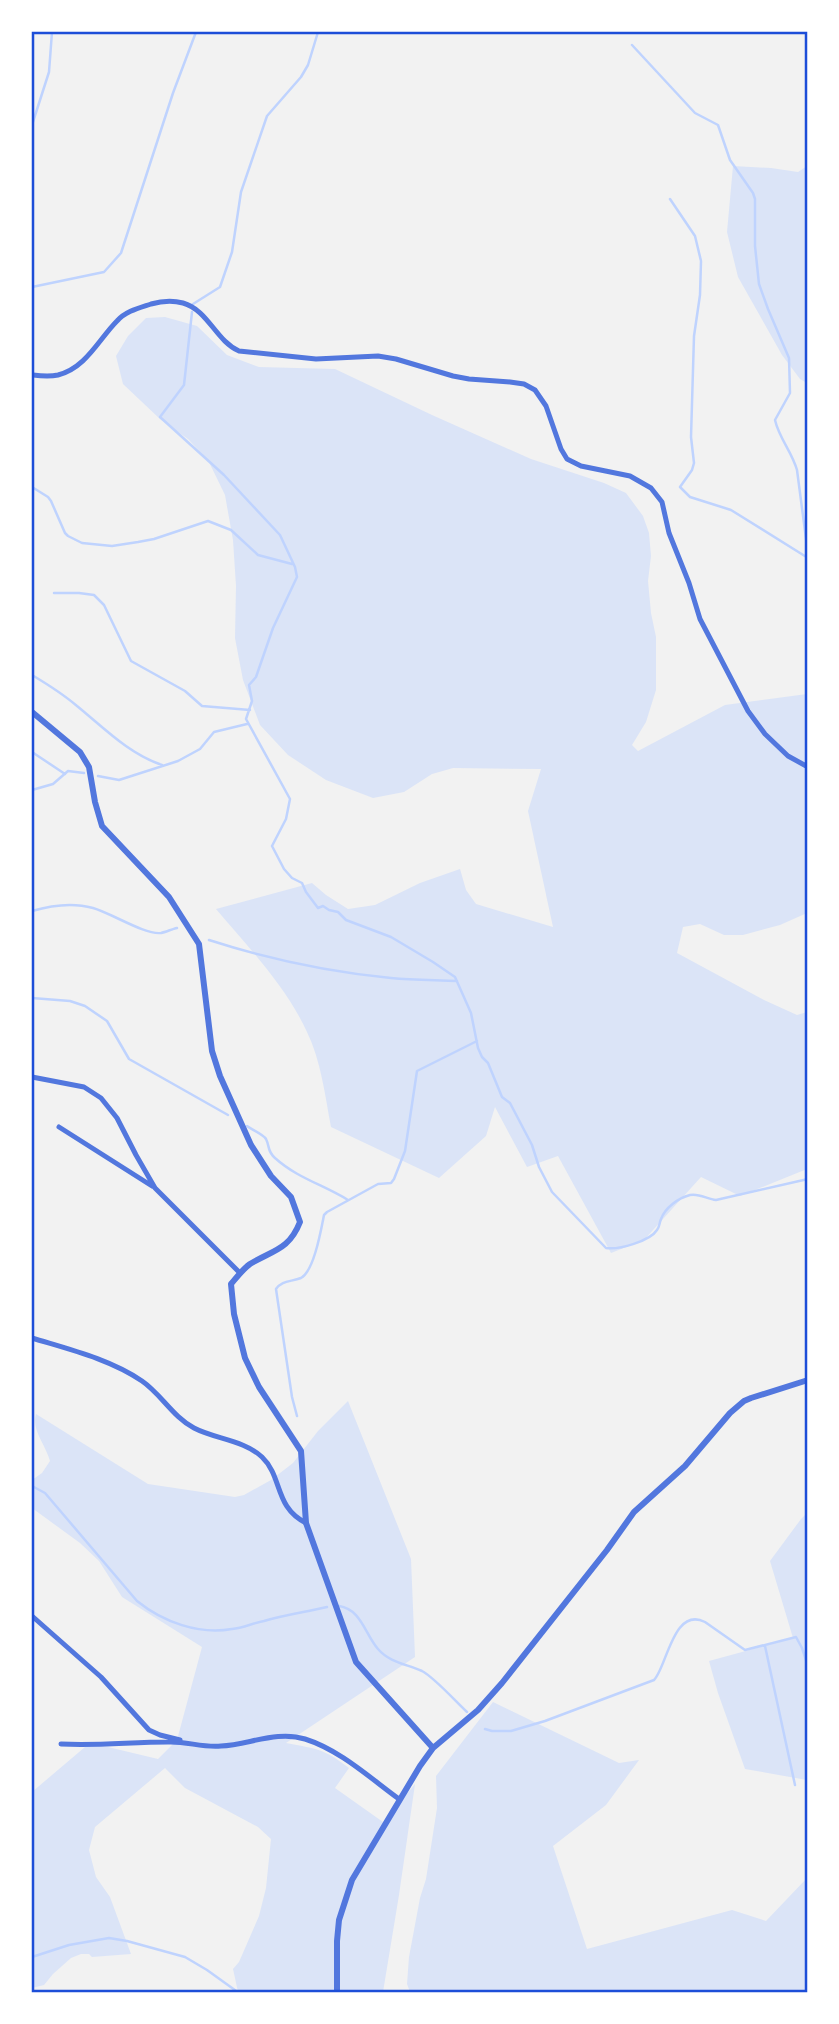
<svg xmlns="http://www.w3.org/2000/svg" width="839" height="2024" viewBox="0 0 839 2024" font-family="'Public Sans',sans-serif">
<rect width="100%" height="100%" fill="#f2f2f2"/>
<path fill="#dbe4f7" d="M733 166 771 168 798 172 807 166V383L800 379 782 355 738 277 727 232Z
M165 317 197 326 227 355 259 367 335 369 432 415 531 459 604 483 626 493 643 516 649 533 651 556 648 581 651 613 656 637V690L646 722 632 745 638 751 725 705 807 694V913L780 925 743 935H724L700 924 683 927 677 953 764 1000 797 1015 807 1012V1169L740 1196 701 1177 644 1240 611 1253 558 1156 527 1167 495 1107 486 1136 439 1178 331 1127C325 1095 321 1061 307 1032 286 986 248 947 216 909L312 883 326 895 348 909 375 905 420 883 460 869 466 890 476 904 553 927 528 811 541 769 453 768 432 774 404 792 373 798 326 780 288 755 260 725 243 680 235 638 236 586 233 540 225 495 208 460 188 439 160 419 123 384 116 356 128 336 146 318Z
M348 1401 411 1559 415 1657 286 1743C317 1749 323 1748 349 1768L335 1788 383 1822 415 1784 399 1895 383 1992H238L233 1969 239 1962 259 1916 266 1888 271 1839 258 1827 185 1788 165 1768 95 1827 89 1850 96 1877 110 1897 131 1954 92 1957 89 1954H81L71 1958 53 1974 44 1985 32 1988V1792L85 1747H108L158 1759 177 1740 202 1647 122 1597 99 1561 80 1543 32 1508V1480L42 1473 50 1461C46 1445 31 1430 36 1414L148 1484 235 1497 244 1495 271 1480 293 1463 318 1431Z
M807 1513V1780L745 1769 718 1693 709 1661 793 1638 770 1561 801 1519Z
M493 1702 619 1763 639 1760 606 1805 553 1846 587 1949 732 1910 766 1921 807 1878V1992H410L407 1984 409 1957 420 1898 426 1879 437 1808 436 1776Z"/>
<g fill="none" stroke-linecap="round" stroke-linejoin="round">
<path stroke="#bfd3fe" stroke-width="2.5" d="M632 45 695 113 718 125 730 160 753 193 755 199V246L759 284 768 309 789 358 790 393 775 420C779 438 792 452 797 470L808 554
M32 125 49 72 52 32
M670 199 695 236 701 261 700 295 694 336 691 437 694 463 692 470 680 487 690 497 731 510 808 558
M32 287 104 272 121 253 173 93 196 32
M193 304 220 287 232 252 241 192 267 116 301 77 308 65 318 32
M192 312 184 385 160 417 224 475 280 535 295 567 297 577 273 628 256 677 249 685 252 701 246 719 290 799 286 819 272 846 284 869 292 878 302 883 306 892 318 908 323 906 329 910 338 912 346 920 391 937 433 962 455 977 471 1013 478 1048 482 1057 488 1063 502 1097 510 1103 532 1145 539 1167 552 1192 606 1248C619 1250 650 1241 657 1230 660 1226 659 1224 661 1219 665 1208 678 1198 690 1195 699 1193 707 1199 716 1200L808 1179
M32 487 48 497 51 501 65 533 68 536 82 543 112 546 138 542 154 539 208 521 231 530 258 555 292 564
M54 593H79L94 595 104 605 131 661 185 691 202 706 250 710
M32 675C47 684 63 694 77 706 104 728 129 754 162 765
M32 752 65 774
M98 776 119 780 178 761 200 749 214 732 247 724
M32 790 53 784 68 771 84 773
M32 911C52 905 72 902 93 908 111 913 145 935 161 933 166 932 172 929 177 928
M209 940C268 959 330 972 391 978 413 980 435 980 457 981
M32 998 70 1001 85 1006 107 1021 129 1059 228 1115
M247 1126C252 1130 263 1134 266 1139 270 1147 267 1151 275 1158 297 1178 324 1185 348 1200
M297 1416 292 1397 276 1289C282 1280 291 1282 301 1278 314 1271 321 1230 324 1215L327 1212 378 1184 391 1183 394 1179 405 1151 417 1071 477 1041
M32 1486 45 1493 137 1601C163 1622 199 1635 232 1629 243 1628 253 1623 264 1621 284 1615 306 1612 327 1607
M339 1606C361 1609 365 1634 378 1649 390 1663 407 1664 422 1671 435 1678 455 1701 467 1712
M765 1646 795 1785
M485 1729 492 1731H511L545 1721 654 1680C667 1667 673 1606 705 1622L745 1650 796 1637 802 1648 808 1666
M32 1957 69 1945 109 1938 127 1941 185 1957 207 1970 239 1993"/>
<path stroke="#5277de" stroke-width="5" d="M32 375C41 376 49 377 58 375 86 368 99 339 117 321 126 311 139 308 151 304 162 301 171 300 183 303 208 310 216 341 239 351L316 359 378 356 396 359 453 376 469 379 510 382 524 384 535 390 546 406 561 449 567 459 581 466 630 476 651 488 662 502 669 533 689 583 700 619 748 711 765 734 788 756 808 767
M32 1077 84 1087 101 1098 117 1118 136 1155 155 1188 240 1273
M59 1127 152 1186
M32 1338C68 1349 110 1359 142 1381 161 1394 173 1417 194 1428 215 1439 244 1440 262 1457 283 1477 274 1507 306 1523
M32 1616 101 1677 149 1730 160 1735 180 1740
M61 1744C97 1746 132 1742 168 1742 186 1741 203 1748 221 1746 248 1745 277 1730 305 1739 340 1750 370 1778 399 1799"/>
<path stroke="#5277de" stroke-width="6" d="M32 712 80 752 89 767 95 802 102 826 169 897 199 944 212 1051 220 1076 251 1145 271 1176 291 1197 300 1222C289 1250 273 1250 250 1264 243 1269 237 1277 231 1284L234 1314 245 1358 259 1387 301 1451 306 1523 356 1662 433 1748
M337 1993V1941L339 1920 352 1880 420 1766 433 1748 478 1710 502 1683 607 1550 634 1512 685 1466 730 1413 744 1401 751 1398 808 1380"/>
</g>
<rect width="839" height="2024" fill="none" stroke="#ffffff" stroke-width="66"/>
<rect x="33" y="33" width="773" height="1958" fill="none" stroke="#1d4ed8" stroke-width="2.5"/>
</svg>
